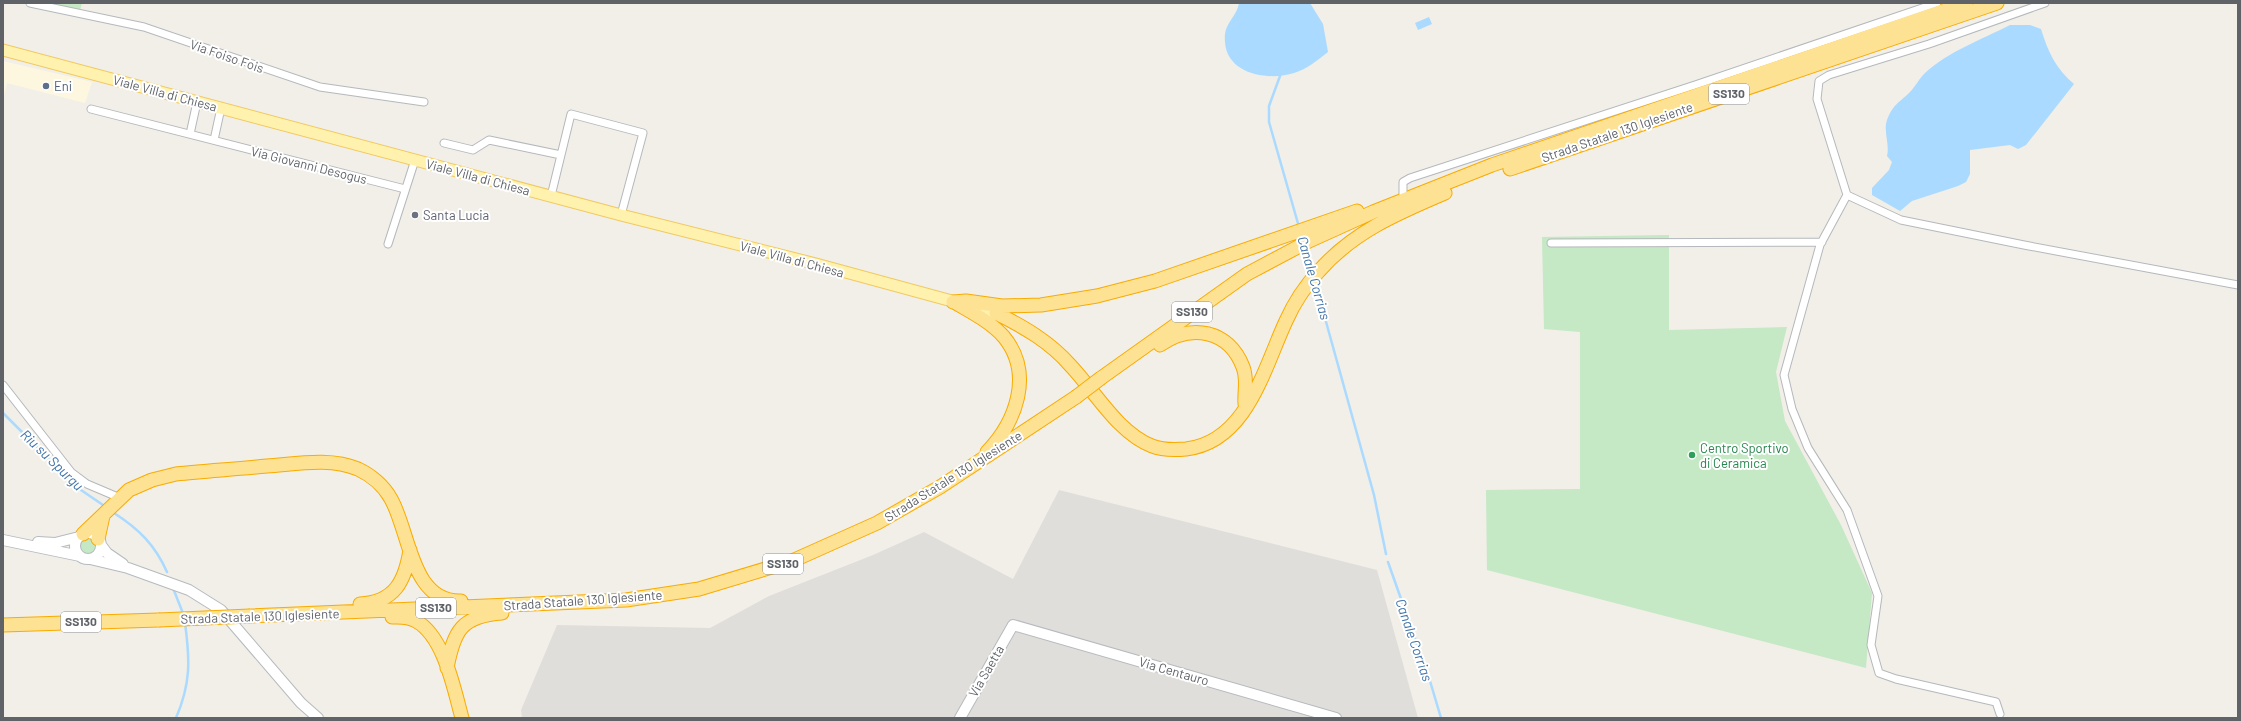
<svg xmlns="http://www.w3.org/2000/svg" width="2241" height="721" viewBox="0 0 2241 721" font-family="Barlow,sans-serif">
<rect width="100%" height="100%" fill="#f1efe8"/>
<path fill="#fef7e0" d="M3 61 92 82 85 103 7 83 3 99Z"/>
<path fill="#e0deda" d="M1059 490 1377 570 1418 718H522L521 710 557 625 710 628 769 596 873 555 924 532 1013 579Z"/>
<path fill="#c5e8c5" d="M43 3H82L80 10Z
M1669 235V330L1787 327 1776 372 1785 421 1841 525 1872 593 1866 668 1487 570 1486 490 1580 489V332L1544 329 1542 237Z
M78 547a10 10 0 1 1 20 0a10 10 0 1 1-20 0Z"/>
<path fill="#aadaff" d="M1239 3H1310L1323 24 1328 52C1318 60 1307 69 1294 73 1270 81 1227 75 1225 42 1223 23 1236 19 1239 3Z
M1429 17 1432 24 1418 30 1415 23Z
M2010 25H2030L2041 29C2048 52 2056 69 2074 84L2026 145 2018 149 2010 145 1970 150V174L1966 182 1958 186 1912 201 1900 211 1872 195V188L1889 170 1892 162 1887 156C1890 144 1883 131 1887 120 1893 104 1899 103 1910 92 1915 87 1919 79 1925 73 1949 51 1981 40 2010 25Z"/>
<g fill="none" stroke-linecap="round" stroke-linejoin="round">
<path stroke="#aadaff" stroke-width="2.5" d="M1280 73V76L1269 106V122L1299 227
M1305 248 1312 271
M1315 282 1374 495 1386 554
M3 413 78 488 103 505
M114 513C139 529 155 545 167 572
M1388 562 1430 681 1441 718
M173 588 184 616
M176 718C191 683 190 660 185 623"/>
<g stroke="#b5b8bc" stroke-width="9">
<path id="street" d="M30 3 144 27 320 87 424 102
M91 109 405 189
M190 134 197 102
M214 140 221 108
M444 143 473 150 489 140 561 155
M1847 195 1901 220 2024 245 2238 285
M551 196 571 114 643 133 621 215
M1403 196V182L1410 178 1695 85 1937 3
M1551 243 1822 242
M388 244 415 160
M3 385 71 472 87 484 120 498
M2000 714 1996 702 1896 679 1879 673 1871 645 1878 596 1847 510 1808 448 1792 409 1784 375 1820 245 1847 195 1817 99 1819 81 1829 75 1929 44 2045 3"/>
</g>
<g stroke="#b6babf" stroke-width="12">
<path id="secondary" d="M75 546a13 13 0 1 1 26 0a13 13 0 1 1-26 0Z
M3 540 80 556
M38 542 55 543 79 537
M101 545 107 553 123 564
M90 559 128 568 189 590 221 610 301 703 318 718
M960 718 1013 625 1336 718"/>
</g>
<g stroke="#f2c960" stroke-width="13">
<path id="primary" d="M3 50 621 215 816 264 996 313"/>
</g>
<g stroke="#f9ab00" stroke-width="15">
<path id="highway" d="M1510 169 1997 3
M953 302 966 301 1002 306 1041 305 1097 296 1155 281 1357 211
M954 302C971 312 991 322 1004 337 1034 374 1016 422 987 452
M996 313C1024 327 1050 342 1070 365 1094 390 1118 433 1152 446 1162 450 1174 450 1186 449 1247 442 1264 368 1286 321 1294 303 1306 285 1319 271 1353 232 1398 213 1445 193
M1160 345C1191 323 1229 330 1243 367 1248 380 1244 391 1245 404
M1101 378 1247 274 1309 241 1373 212 1492 165 1966 3
M83 534 129 490 152 480 176 474C206 471 237 469 267 466 296 464 330 457 358 469 371 475 384 486 391 499 410 532 411 603 461 601
M98 539 103 516
M360 604C395 602 405 581 410 550
M250 616 626 600 699 589 792 561 877 523 940 487 1076 397
M392 617C400 617 408 616 416 621 444 636 454 689 462 718
M3 625 159 620
M447 668C454 631 461 616 502 613"/>
</g>
<use href="#street" stroke="#fff" stroke-width="7"/>
<use href="#secondary" stroke="#fff" stroke-width="10"/>
<use href="#primary" stroke="#fff2af" stroke-width="11"/>
<use href="#highway" stroke="#fde293" stroke-width="13"/>
<g stroke="#f9ab00" stroke-width="15" stroke-linecap="butt">
<path id="highway-bridge" d="M1076 397 1101 378
M159 620 250 616"/>
</g>
<use href="#highway-bridge" stroke="#fde293" stroke-width="13"/>
</g>
<circle fill="#5c6f8a" stroke="#fff" stroke-width="1.5" cx="46" cy="86" r="4"/>
<circle fill="#6b7280" stroke="#fff" stroke-width="1.5" cx="415" cy="215" r="4"/>
<circle fill="#2e9e5b" stroke="#fff" stroke-width="1.5" cx="1692" cy="455" r="4"/>
<g text-anchor="middle" stroke-width="4" stroke-linejoin="round" paint-order="stroke">
<g fill="#fff" stroke="#8f9295" stroke-width="1">
<rect x="1709" y="84" width="40" height="20" rx="3"/>
<rect x="1172" y="302" width="40" height="20" rx="3"/>
<rect x="763" y="554" width="40" height="20" rx="3"/>
<rect x="416" y="598" width="40" height="20" rx="3"/>
<rect x="61" y="612" width="40" height="20" rx="3"/>
</g>
<g font-size="12" font-weight="bold" fill="#5f6368">
<text x="1729" y="98">SS130</text>
<text x="1192" y="316">SS130</text>
<text x="783" y="568">SS130</text>
<text x="436" y="612">SS130</text>
<text x="81" y="626">SS130</text>
</g>
<g font-size="13" fill="#5f6368" stroke="#fff">
<text transform="translate(227 56) rotate(19)" y="5">Via Foiso Fois</text>
<text transform="translate(165 93) rotate(15)" y="5">Viale Villa di Chiesa</text>
<text transform="translate(1617 132) rotate(-19)" y="5">Strada Statale 130 Iglesiente</text>
<text transform="translate(309 165) rotate(14)" y="5">Via Giovanni Desogus</text>
<text transform="translate(478 177) rotate(15)" y="5">Viale Villa di Chiesa</text>
<text transform="translate(792 259) rotate(15)" y="5">Viale Villa di Chiesa</text>
<text transform="translate(953 476) rotate(-32)" y="5">Strada Statale 130 Iglesiente</text>
<text transform="translate(583 600) rotate(-4)" y="5">Strada Statale 130 Iglesiente</text>
<text transform="translate(260 616) rotate(-2)" y="5">Strada Statale 130 Iglesiente</text>
<text transform="translate(986 671) rotate(-60)" y="5">Via Saetta</text>
<text transform="translate(1174 671) rotate(16)" y="5">Via Centauro</text>
</g>
<g font-size="13" fill="#4e5e75" stroke="#fff" text-anchor="start">
<text x="54" y="91">Eni</text>
</g>
<g font-size="13" fill="#5b616d" stroke="#fff" text-anchor="start">
<text x="423" y="220">Santa Lucia</text>
</g>
<g font-size="13" fill="#27864d" stroke="#fff" text-anchor="start">
<text x="1700" y="453">Centro Sportivo<tspan x="1700" dy="15">di Ceramica</tspan></text>
</g>
<g font-size="14" font-style="italic" fill="#4174aa" stroke="#fff">
<text transform="translate(1314 278) rotate(74)" y="5">Canale Corrias</text>
<text transform="translate(52 460) rotate(44)" y="5">Riu su Spurgu</text>
<text transform="translate(1414 640) rotate(71)" y="5">Canale Corrias</text>
</g>
</g>
<rect width="2241" height="721" fill="none" stroke="#5f6368" stroke-width="8"/>
</svg>
